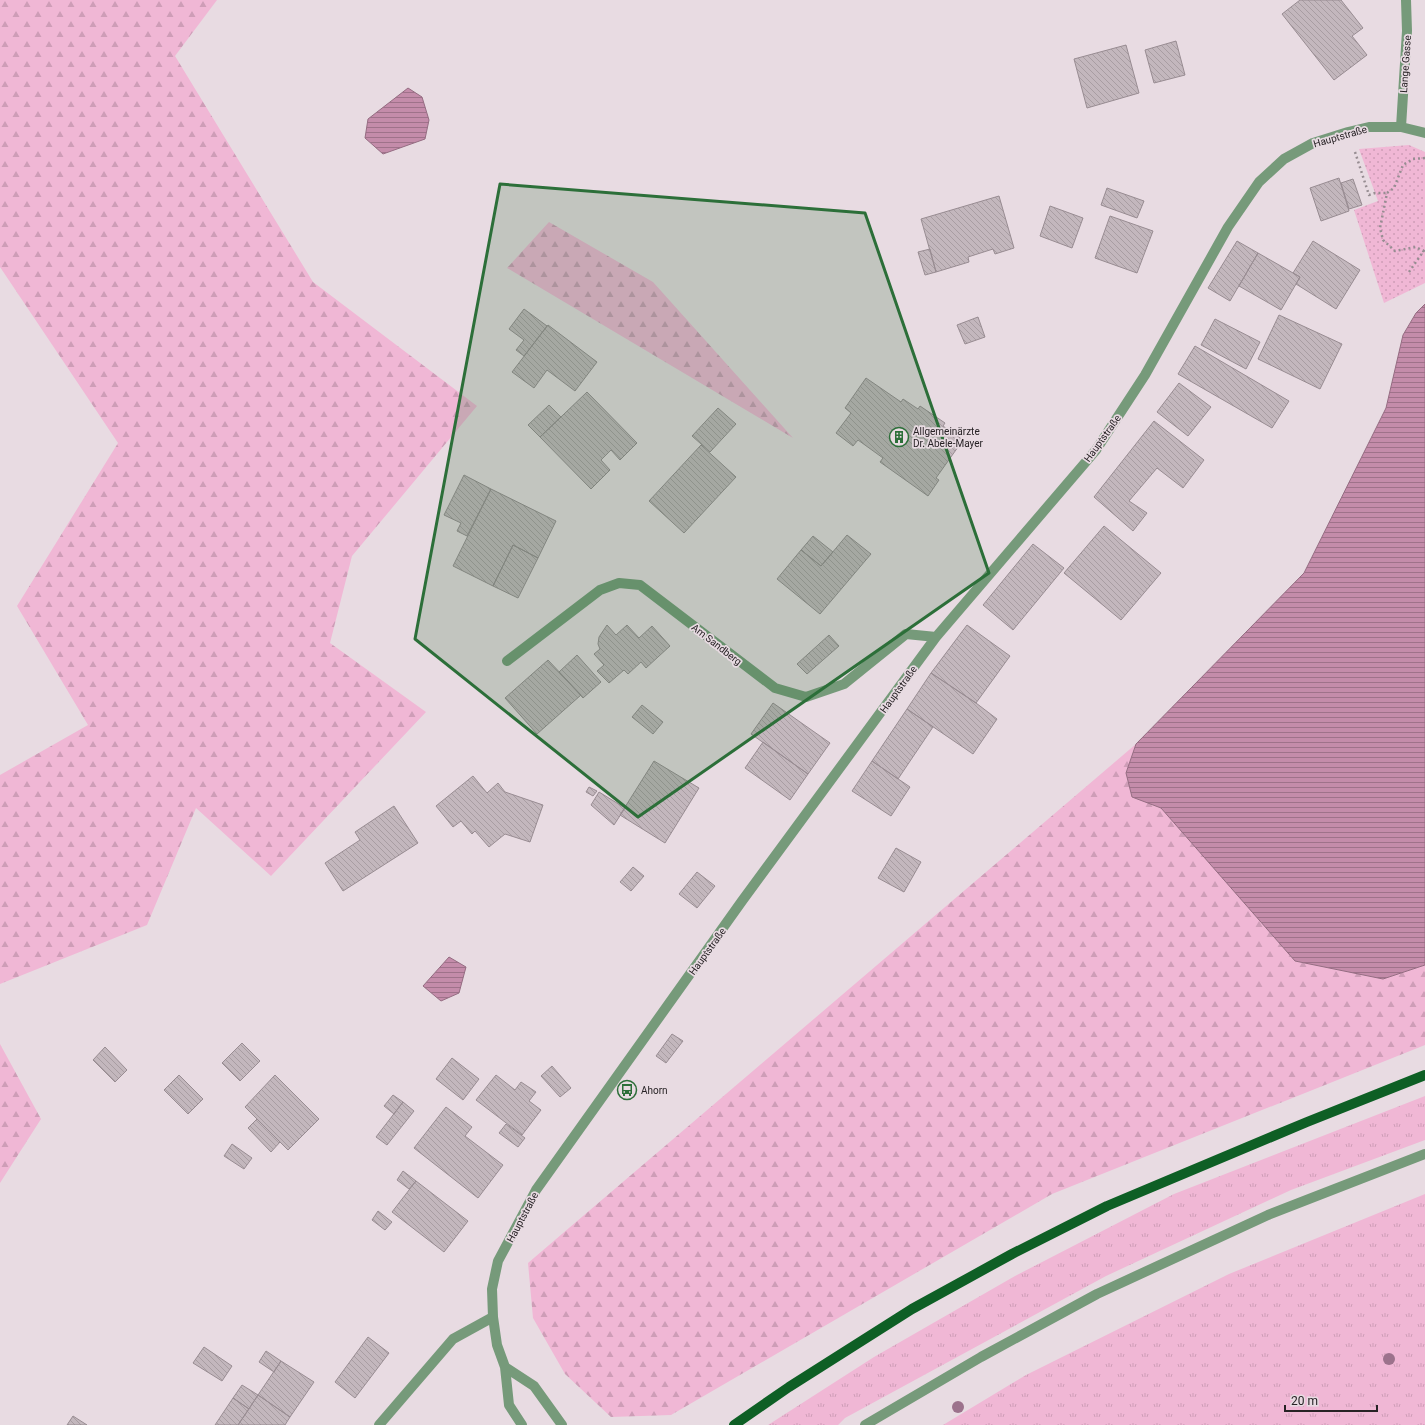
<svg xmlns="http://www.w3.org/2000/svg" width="1425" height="1425" viewBox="0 0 1425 1425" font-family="Roboto,sans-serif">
<defs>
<pattern id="grass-tufts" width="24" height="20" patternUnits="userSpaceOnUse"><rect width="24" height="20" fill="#f0b7d5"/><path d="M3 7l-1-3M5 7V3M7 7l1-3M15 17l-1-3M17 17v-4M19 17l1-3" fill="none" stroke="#ce9db7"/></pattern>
<pattern id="forest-firs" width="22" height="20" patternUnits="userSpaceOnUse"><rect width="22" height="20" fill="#f0b7d5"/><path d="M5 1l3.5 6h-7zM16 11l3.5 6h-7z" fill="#ce9db7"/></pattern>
<pattern id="park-dots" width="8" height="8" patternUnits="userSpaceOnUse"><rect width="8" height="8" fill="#f0b7d5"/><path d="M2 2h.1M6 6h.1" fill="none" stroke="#ce9db7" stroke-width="1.8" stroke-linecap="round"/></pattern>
<pattern id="water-rules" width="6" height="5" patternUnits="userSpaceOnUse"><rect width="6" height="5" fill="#c48caa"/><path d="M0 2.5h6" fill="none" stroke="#9f728a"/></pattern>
<pattern id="building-back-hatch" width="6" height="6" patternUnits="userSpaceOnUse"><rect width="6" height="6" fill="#c3b7bd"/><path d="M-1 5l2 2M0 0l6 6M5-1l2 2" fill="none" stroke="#a89da2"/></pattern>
</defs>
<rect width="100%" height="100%" fill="#e8dbe2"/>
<path fill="url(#grass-tufts)" d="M1425 1096V1140L1291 1190 1106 1276 845 1418 838 1425H768L874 1357 1015 1276 1174 1194Z
M1425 1194V1425H943L1026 1375 1229 1274Z"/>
<path fill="url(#forest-firs)" d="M0 0H217L175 56 313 282 477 406 352 556 330 643 426 712 271 876 196 808 147 925 0 984V775L88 725 17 606 118 443 0 267Z
M549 222 653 282 793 438 507 268Z
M1136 744 1126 773 1132 797 1161 808 1295 961 1383 979 1425 965V1045L1052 1194 671 1415 611 1417 565 1374 533 1318 528 1263Z
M0 1044 41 1119 0 1183Z"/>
<path fill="url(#park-dots)" d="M1409 145 1425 152V283L1384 303 1354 210 1378 201 1359 149Z"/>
<path fill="url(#water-rules)" stroke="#956c82" d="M408 88 422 97 429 120 425 139 383 154 365 138 368 119Z
M1425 304V965L1383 979 1295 961 1161 808 1132 797 1126 773 1136 744 1304 573 1386 408 1403 335 1416 313Z
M449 957 466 967 459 993 441 1001 423 986Z"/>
<path fill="url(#building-back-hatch)" stroke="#988c92" d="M1300 0H1341L1363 28 1352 36 1367 55 1334 80 1282 14Z
M1176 41 1185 75 1154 83 1145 50Z
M1126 45 1139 93 1087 108 1074 59Z
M1339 178 1349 211 1321 221 1310 188Z
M1353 179 1362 205 1349 209 1341 183Z
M1107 188 1144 201 1137 218 1101 205Z
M999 196 1014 248 995 254 993 249 968 257 969 262 936 272 921 219Z
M1050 206 1083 218 1072 248 1040 236Z
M1110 216 1153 231 1137 273 1095 258Z
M1237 241 1258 253 1230 301 1208 288Z
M1313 241 1360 270 1336 309 1296 284 1300 277 1293 273Z
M930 249 936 272 925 275 918 252Z
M1258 253 1300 277 1281 310 1239 286Z
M524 309 547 326 524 356 516 350 524 340 509 329Z
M1279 315 1342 344 1320 389 1258 359Z
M978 317 985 337 965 344 957 325Z
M1215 319 1260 342 1246 369 1201 345Z
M548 325 597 362 575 391 547 370 534 388 512 372Z
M1195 346 1289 401 1272 428 1178 374Z
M866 378 901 402 903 399 918 409 920 406 945 423 943 426 963 440 936 478 939 480 928 496 880 462 883 458 858 440 853 446 836 433 851 413 845 408Z
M1179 383 1211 407 1188 436 1157 412Z
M587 392 637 443 620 460 611 450 601 460 610 470 591 489 540 437Z
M549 405 561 417 540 437 528 425Z
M718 408 736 424 710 452 692 436Z
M1154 421 1204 460 1183 488 1157 468 1129 501 1147 513 1133 531 1094 497Z
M701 445 736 477 684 533 649 501Z
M464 475 491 489 467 536 457 531 461 523 444 515Z
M491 489 556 521 538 558 513 545 493 586 453 566Z
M1104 526 1161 573 1121 620 1064 573Z
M847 535 871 554 820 614 777 579 801 550 821 566Z
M813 536 833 552 821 566 801 550Z
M1033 544 1064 568 1013 630 983 605Z
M513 545 538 558 518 598 493 586Z
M607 625 616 635 627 625 639 638 652 626 670 646 646 668 641 662 628 674 624 670 609 683 597 671 604 665 594 654 600 649 598 644 599 637Z
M967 625 1010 656 976 703 931 673Z
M829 635 839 646 807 674 797 664Z
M577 655 601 682 583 698 559 672Z
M548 660 581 695 537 734 505 698Z
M931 673 976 703 997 719 973 754 907 709Z
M773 703 830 743 808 774 751 734Z
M642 705 663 722 653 734 632 717Z
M907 709 933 727 898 779 872 761Z
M763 742 808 774 790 800 745 768Z
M654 761 699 788 665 843 620 815Z
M872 761 910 787 891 816 852 791Z
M473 776 487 793 498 783 505 792 543 805 530 842 505 834 489 847 475 831 472 834 461 821 453 827 436 806Z
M589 787 597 791 593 796 586 792Z
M599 792 625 808 614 825 591 805Z
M394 806 418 843 343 891 325 863 360 840 355 832Z
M896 848 921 862 904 892 878 878Z
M633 867 644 876 631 891 620 882Z
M697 872 715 886 697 908 679 894Z
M672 1034 683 1041 666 1063 656 1056Z
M242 1043 260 1061 240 1081 222 1063Z
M105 1047 127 1070 115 1082 93 1060Z
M452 1058 479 1079 463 1100 436 1079Z
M552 1066 571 1088 560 1097 541 1076Z
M179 1075 203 1099 188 1114 164 1090Z
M275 1075 319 1119 288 1150 245 1107Z
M496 1075 515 1090 521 1082 536 1092 529 1101 541 1110 522 1135 476 1100Z
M393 1095 403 1102 394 1114 384 1106Z
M403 1102 414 1111 387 1145 376 1137Z
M446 1107 472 1127 465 1136 503 1165 478 1198 414 1148Z
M257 1119 280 1142 271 1152 248 1128Z
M506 1124 525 1138 518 1147 499 1133Z
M232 1144 252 1158 244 1169 224 1156Z
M403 1171 416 1181 409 1189 397 1180Z
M416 1181 468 1221 444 1252 392 1212Z
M378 1211 392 1222 385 1230 372 1220Z
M368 1337 389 1353 355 1398 335 1382Z
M204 1347 232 1366 222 1381 193 1363Z
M266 1351 281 1361 274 1372 259 1362Z
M281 1361 314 1382 290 1417 258 1395Z
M242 1385 258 1395 249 1409 233 1398Z
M258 1395 290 1417 285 1425H238Z
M233 1398 249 1409 238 1425H215Z
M73 1416 87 1425H67Z"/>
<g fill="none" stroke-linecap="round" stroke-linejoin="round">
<path stroke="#978d92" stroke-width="2.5" stroke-dasharray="2 3" stroke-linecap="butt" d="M1355 152 1369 195 1375 193H1387
M1425 158 1413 159 1403 165 1394 188 1387 193 1380 228 1383 240 1395 251 1416 247 1425 252
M1409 272 1425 249"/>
<path stroke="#769a7a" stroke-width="10" d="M1401 127 1407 31 1406 0
M507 661 600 590 619 583 640 585 775 688 806 697 844 684 906 634 936 637
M505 1367 534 1386 562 1425
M379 1425 453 1339 493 1317
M522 1425 509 1405 505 1367 497 1345 493 1317 492 1289 498 1261 536 1190 742 901 936 637 1096 450 1145 375 1228 227 1259 182 1284 159 1313 143 1348 132 1369 127H1401L1425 133
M865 1425 981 1357 1097 1294 1268 1215 1425 1154"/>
<path stroke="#0e5f25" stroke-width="10" d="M734 1425 789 1387 912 1309 1012 1254 1107 1206 1307 1122 1425 1075"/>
</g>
<g fill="#9c728c">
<circle cx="1389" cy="1359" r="6"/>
<circle cx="958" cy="1407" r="6"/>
</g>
<path fill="#2c6f39" fill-opacity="0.2" stroke="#2c6f39" stroke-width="3" stroke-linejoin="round" d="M500 184 865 213 989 573 638 817 415 639Z"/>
<defs>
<g id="building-ring" transform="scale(1)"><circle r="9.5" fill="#e8dbe2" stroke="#2c6f39" stroke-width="1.5"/><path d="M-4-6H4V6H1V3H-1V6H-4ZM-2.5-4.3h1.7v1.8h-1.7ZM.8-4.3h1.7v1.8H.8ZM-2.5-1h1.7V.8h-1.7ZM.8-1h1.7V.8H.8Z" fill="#2c6f39"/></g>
<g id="bus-ring" transform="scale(1)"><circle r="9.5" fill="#e8dbe2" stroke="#2c6f39" stroke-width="1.5"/><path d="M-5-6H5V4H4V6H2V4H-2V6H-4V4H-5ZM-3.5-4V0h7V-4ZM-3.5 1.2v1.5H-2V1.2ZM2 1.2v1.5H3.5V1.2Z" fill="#2c6f39"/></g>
</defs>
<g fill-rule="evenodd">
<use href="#building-ring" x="899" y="437"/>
<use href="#bus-ring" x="627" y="1090"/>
</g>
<g text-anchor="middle" stroke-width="3.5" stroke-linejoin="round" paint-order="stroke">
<g font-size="10" fill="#272225" stroke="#e8dbe2">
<text transform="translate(1405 64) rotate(-86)" y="4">Lange Gasse</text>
<text transform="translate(1340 136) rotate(-16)" y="4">Hauptstraße</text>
<text transform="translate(1102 438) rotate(-54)" y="4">Hauptstraße</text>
<text transform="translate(717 644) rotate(38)" y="4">Am Sandberg</text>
<text transform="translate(898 689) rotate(-54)" y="4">Hauptstraße</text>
<text transform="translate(707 951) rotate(-54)" y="4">Hauptstraße</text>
<text transform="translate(522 1217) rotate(-62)" y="4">Hauptstraße</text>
</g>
<g font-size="10" fill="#272225" stroke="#e8dbe2" text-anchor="start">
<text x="913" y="435">Allgemeinärzte<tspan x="913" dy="12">Dr. Abele-Mayer</tspan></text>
<text x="641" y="1094">Ahorn</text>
</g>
</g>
<path d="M1285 1405v6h92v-6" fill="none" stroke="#272225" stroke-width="2"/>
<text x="1291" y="1405" font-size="12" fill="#272225" stroke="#e8dbe2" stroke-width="3" paint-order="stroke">20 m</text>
</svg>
